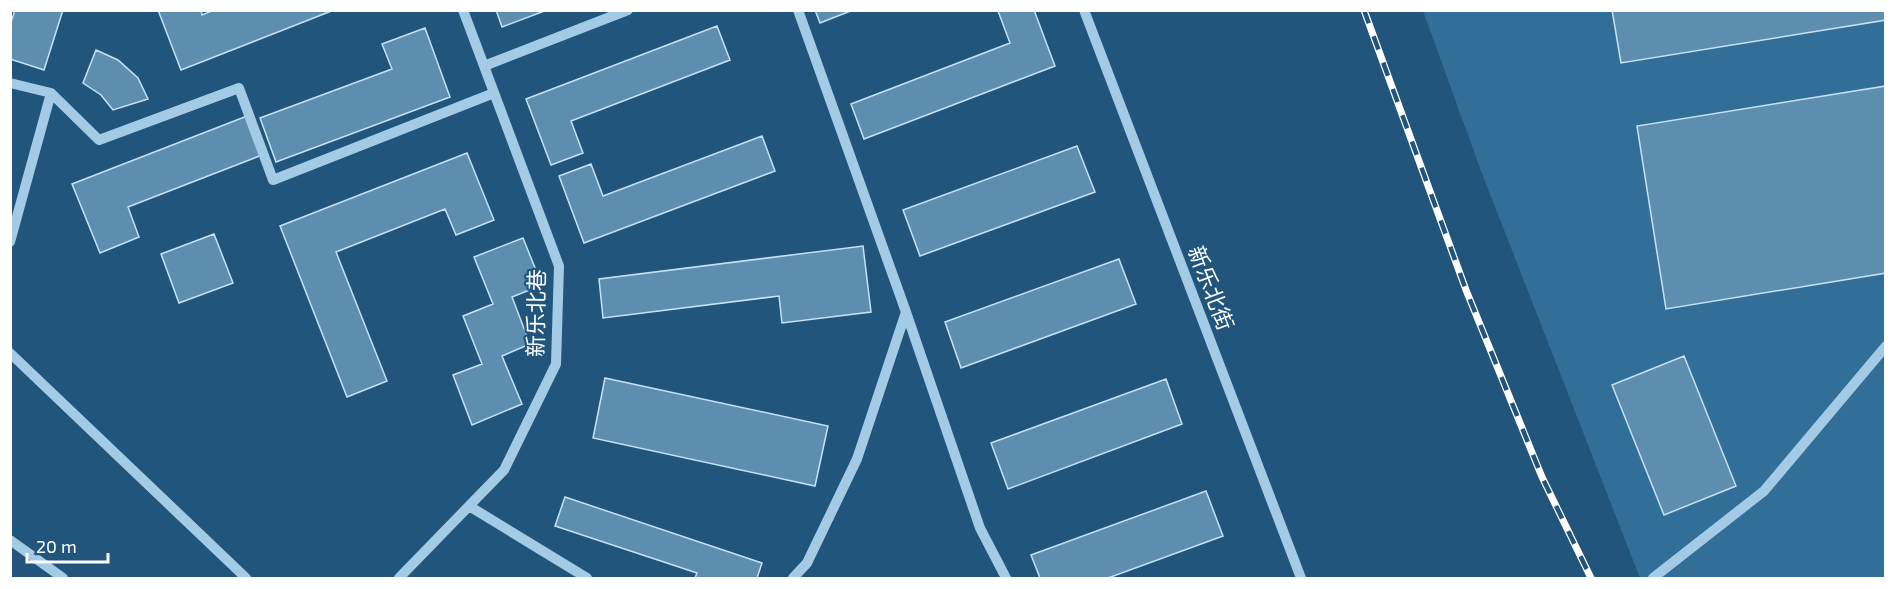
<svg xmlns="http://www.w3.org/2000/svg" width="1896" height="589" viewBox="0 0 1896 589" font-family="'Exo 2','Noto Sans SC',sans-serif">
<rect width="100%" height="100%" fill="#21557c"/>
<path fill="#316e98" d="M1423 11H1885V578H1640L1481 171Z"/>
<path fill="#5e8eaf" stroke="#c7e2f5" stroke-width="1.5" d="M15 10H63L44 70 10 59V25Z
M158 10H201L202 15 214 10H334L181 70Z
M496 10H547L502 27Z
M815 10H853L820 23Z
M1034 10 1055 66 864 139 851 104 1010 43 998 11Z
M1612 10H1886V20L1621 63Z
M717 26 730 60 571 121 583 153 551 165 526 99Z
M425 28 450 97 276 162 260 118 392 69 382 44Z
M96 50 118 60 138 78 148 99 113 110 101 95 83 83Z
M1886 86V273L1666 309 1637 126Z
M247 116 262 155 128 207 139 237 100 253 72 184Z
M762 136 775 171 584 243 559 176 591 164 603 196Z
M1077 146 1095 192 920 256 903 210Z
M467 153 494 220 456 235 445 209 336 252 387 381 347 397 280 226Z
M214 234 233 283 179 303 161 254Z
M523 238 542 285 512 297 530 344 502 356 522 404 472 425 453 375 482 364 463 316 493 304 474 257Z
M863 246 871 312 782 323 779 296 603 318 599 279Z
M1119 259 1136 304 961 368 945 322Z
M1684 356 1736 486 1664 515 1612 385Z
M605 378 828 426 815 486 593 438Z
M1166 379 1182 424 1008 489 991 443Z
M1206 491 1223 536 1108 578H1040L1031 555Z
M565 497 762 563 757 578H695L697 573 555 526Z"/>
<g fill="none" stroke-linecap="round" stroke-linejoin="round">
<path stroke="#a4cbe6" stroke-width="10" d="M798 10 906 312 980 528 1006 578
M1084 10 1301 578
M484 66 628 10
M10 83 51 93 99 140 239 88 273 180 494 93
M10 242 51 93
M10 353 246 578
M469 506 587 578
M10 540 63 578
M399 578 504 470 556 364 559 266 463 10
M793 578 807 563 857 459 906 312
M1653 578 1764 491 1886 346"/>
<g stroke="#fff" stroke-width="7">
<path id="rail" d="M1364 10 1466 290 1542 477 1591 578"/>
</g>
<use href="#rail" stroke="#21557c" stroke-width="4.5" stroke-dasharray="14" stroke-linecap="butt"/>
</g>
<g text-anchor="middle" stroke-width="4.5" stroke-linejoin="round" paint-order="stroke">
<g font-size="22" fill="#fff" stroke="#21557c">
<text transform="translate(1211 288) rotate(69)" y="8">新乐北街</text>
<text transform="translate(536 313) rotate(-89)" y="8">新乐北巷</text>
</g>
</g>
<rect width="1896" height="589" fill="none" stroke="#ffffff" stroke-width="24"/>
<path d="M27 553v9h81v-9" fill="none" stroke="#ffffff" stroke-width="3"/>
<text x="36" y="553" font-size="18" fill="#ffffff" stroke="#21557c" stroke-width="4.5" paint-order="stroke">20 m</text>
</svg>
